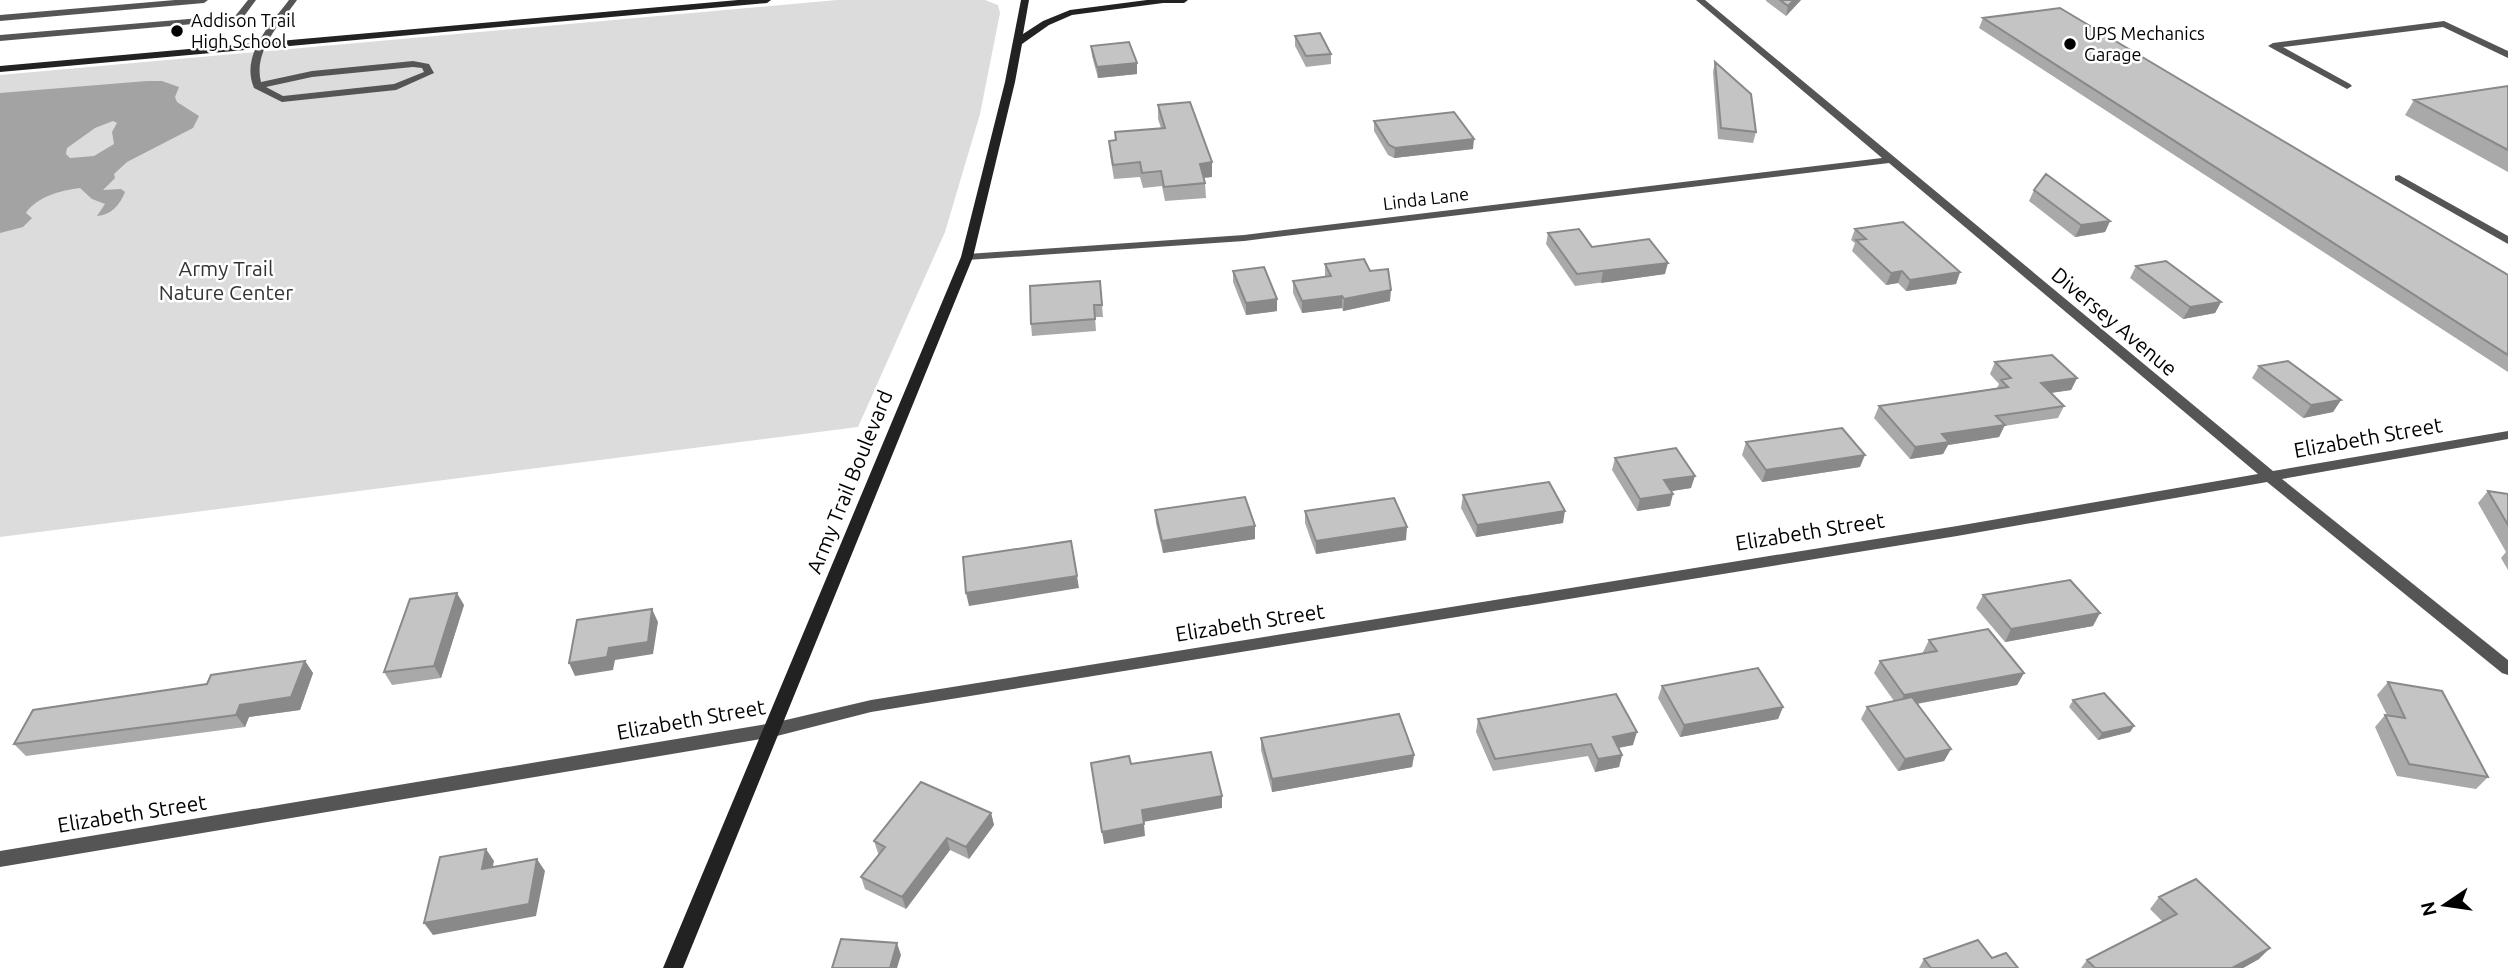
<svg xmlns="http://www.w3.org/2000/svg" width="2508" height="968" viewBox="0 0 2508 968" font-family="Ubuntu,sans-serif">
<rect width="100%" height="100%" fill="#fff"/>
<path fill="#dcdcdc" d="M837 0H985L998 5 1000 13 980 114 945 232 858 427 0 537V75Z"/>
<path fill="#a3a3a3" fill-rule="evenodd" d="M147 81H162L179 87 175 97 177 102 199 116 193 128 127 162 114 174 115 178 103 190 121 189 125 192C120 205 111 215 97 216L105 204 92 199 80 188C62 190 36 197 26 213L32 218 23 227 0 233V93ZM113 121 117 123 112 132 114 144 94 156 70 158 66 154 67 148 95 128Z"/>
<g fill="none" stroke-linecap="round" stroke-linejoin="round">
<path fill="#555" fill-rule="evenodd" d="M175 0H208L204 3 0 21V15Z
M248 0H256L242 19 239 20 0 41V35L236 15Z
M289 0H297C280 24 253 51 261 82L312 71 413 61 429 64 434 73 396 90 282 102 254 88C240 55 270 25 289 0ZM413 67 422 68 424 72 394 84 283 96 266 87 312 77Z
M2444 21 2508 51V58L2443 27 2283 47 2350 84 2352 86 2347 89 2268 46 2273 43Z
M2399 175 2508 236V244L2395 180V176Z"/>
<path fill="#555" fill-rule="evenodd" d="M1696 0H1705L2273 471 2508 431V439L2282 479 2508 660V675L2502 673 2267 482 1957 536 871 712 773 737 0 867V851L773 723 871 700 1957 526 2258 474 1889 163 1244 241 967 260 961 257 967 254 1244 235 1882 158Z"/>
<path fill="#222" fill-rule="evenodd" d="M738 0H771L767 3 0 72V66Z
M1021 0H1029L1023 34 1043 21 1070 10 1147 0H1188L1184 3H1163L1072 15 1049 25 1022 44 1015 82 973 257 683 968H663L961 257 1005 82Z"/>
</g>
<path fill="#a9a9a9" d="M1766 0H1801L1786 16 1766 1Z
M1983 18 2508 275V372L1979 28Z
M1295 36 1331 54V64L1306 67 1295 46Z
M1091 46 1137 74 1098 78 1092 56Z
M1715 62 1756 132 1753 143 1718 139 1713 72Z
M2508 86V172L2405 115 2414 100Z
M1158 105 1212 177 1204 178 1205 183 1206 198 1165 201 1162 186 1143 188 1140 177 1114 179 1110 155 1109 141 1115 140V132L1161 128 1158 119Z
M1374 121 1473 149 1394 158 1388 155 1374 131Z
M2034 190 2110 221 2105 232 2075 237 2029 201Z
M1855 229 1960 272 1956 284 1906 291 1898 283 1886 285 1852 251 1855 243 1851 240Z
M1548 233 1592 247 1665 274 1575 286 1546 244Z
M1325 264 1370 271 1390 301 1343 311 1342 308 1302 313 1293 293V281L1325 277Z
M2136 266 2221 302 2215 313 2183 319 2130 278Z
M1233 271 1277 299V311L1246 315 1233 282Z
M1100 281 1103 317H1095L1096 331 1032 336 1031 324Z
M1995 362 2077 378 2071 390 2051 393 2064 406 2058 418 2004 426 1999 437 1948 445 1943 454 1910 459 1874 418 1879 406 1997 388 1999 384 1990 374Z
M2259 366 2341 400 2333 412 2303 418 2252 378Z
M1746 442 1860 467 1762 482 1742 455Z
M1615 458 1691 488 1671 491 1670 506 1637 511 1612 470Z
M2488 491 2508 494V570L2501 558 2506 552 2478 503Z
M1463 495 1563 523 1476 537 1461 508Z
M1155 510 1255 539 1163 553 1156 523Z
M1305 511 1406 540 1316 554 1305 523Z
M1983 595 2093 626 2005 642 1976 608Z
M464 605 441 678 392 685 384 672Z
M1929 640 2024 673 2017 685 1917 704 1951 749 1944 761 1898 771 1861 719 1867 707 1894 701 1874 673 1880 661 1923 653V652Z
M305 661 313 673 300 710 249 717 245 727 26 756 14 744 207 684Z
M2388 682 2488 777 2476 789 2397 776 2375 727 2385 715H2387L2377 695Z
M1662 686 1783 707 1778 719 1680 737 1658 698Z
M2073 700 2134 726 2130 732 2098 740 2069 707Z
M1478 719 1633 745 1619 748 1622 755 1619 767 1595 772 1588 756 1493 771 1476 732Z
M1261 738 1414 755 1412 767 1272 792 1261 750Z
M991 813 994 825 969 859 950 850 906 909 865 889 861 877 879 854 878 853 874 841Z
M2159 897 2259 959 2243 968H2081L2087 960 2162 921 2150 909Z
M1924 959 2018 968H1919Z"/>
<path fill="#898989" d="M1794 0H1801L1786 16 1788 6Z
M1137 63V74L1098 78 1097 67Z
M1474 139 1473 149 1394 158 1395 148Z
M1212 162V177L1200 178V164Z
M2110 221 2105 232 2075 237 2081 225Z
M1668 263 1665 274 1601 283 1603 271Z
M1902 271 1898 283 1886 285 1891 273Z
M1960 272 1956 284 1906 291 1910 280Z
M1391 290 1390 301 1343 311 1344 299Z
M1342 296V308L1302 313V301Z
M1277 299V311L1246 315V303Z
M2221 302 2215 313 2183 319 2190 307Z
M2077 378 2071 390 2035 395 2041 383Z
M2341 400 2333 412 2303 418 2311 405Z
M2005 425 1999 437 1948 445 1943 454 1910 459 1915 447 1942 434Z
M1865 455 1860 467 1762 482 1766 470Z
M1695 476 1691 488 1660 493 1664 480Z
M1673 494 1670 506 1637 511 1640 499Z
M1565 511 1563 523 1476 537 1477 525Z
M1255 526V539L1163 553 1162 541Z
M1407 527 1406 540 1316 554V541Z
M1077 576 1079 588 969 606 966 593Z
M457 593 464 605 441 678 434 666Z
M652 609 658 622 653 654 615 660 613 670 575 676 569 663Z
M2100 613 2093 626 2005 642 2011 629Z
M305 661 313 673 300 710 249 717 245 727 236 715 240 705Z
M2024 673 2017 685 1898 707 1904 695Z
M1783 707 1778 719 1680 737 1684 725Z
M2134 726 2130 732 2098 740 2102 733Z
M1637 732 1633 745 1610 749 1613 737Z
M1951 749 1944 761 1898 771 1905 759Z
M1414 755 1412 767 1272 792V779Z
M1622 755 1619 767 1595 772 1598 759Z
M1222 796V808L1143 822 1142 810Z
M991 813 994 825 969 859 966 847Z
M1144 824 1145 836 1104 844 1102 832Z
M947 838 950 850 906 909 902 897Z
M486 849 494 861 490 881 482 869Z
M537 859 545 871 536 916 433 935 424 923Z
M897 943 901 955 897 968H890Z
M2270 948 2259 959 2243 968H2232Z"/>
<path fill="#c4c4c4" stroke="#898989" stroke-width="2" d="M1780 0H1794L1788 6Z
M2060 8 2508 275V355L1983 18Z
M1320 33 1331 54 1306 56 1295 36Z
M1129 42 1137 63 1097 67 1091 46Z
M1715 62 1751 94 1756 132 1721 128Z
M2508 86V150L2414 100Z
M1190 102 1212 162 1200 164 1205 183 1164 187 1161 171 1142 173 1140 162 1113 165 1109 141 1116 140 1115 132 1165 128 1158 105Z
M1454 112 1474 139 1395 148 1389 145 1374 121Z
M2046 174 2110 221 2081 225 2034 190Z
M1903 222 1960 272 1910 280 1902 271 1891 273 1856 240 1866 239 1855 229Z
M1579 229 1592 247 1649 239 1668 263 1577 274 1548 233Z
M1364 259 1370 271 1388 269 1391 290 1344 299 1342 296 1302 301 1293 281 1331 276 1325 264Z
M2166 261 2221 302 2190 307 2136 266Z
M1264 267 1277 299 1246 303 1233 271Z
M1100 281 1102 305H1094L1095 319 1031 324 1030 286Z
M2052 355 2077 378 2041 383 2064 406 1996 416 2005 425 1942 434 1949 442 1915 447 1879 406 2008 387 2001 380 2011 378 1995 362Z
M2288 361 2341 400 2311 405 2259 366Z
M1842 428 1865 455 1766 470 1746 442Z
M1676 448 1695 476 1664 480 1673 494 1640 499 1615 458Z
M1549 482 1565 511 1477 525 1463 495Z
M2488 491 2508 494V525Z
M1245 497 1255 526 1162 541 1155 510Z
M1394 498 1407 527 1316 541 1305 511Z
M1071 541 1077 576 966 593 963 557Z
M2070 580 2100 613 2011 629 1983 595Z
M457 593 434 666 384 672 410 599Z
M652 609 648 642 609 648 607 657 569 663 577 620Z
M1988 629 2024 673 1904 695 1880 661 1937 651 1929 640Z
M305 661 291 697 240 705 236 715 14 744 33 710 207 684 211 675Z
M1758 668 1783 707 1684 725 1662 686Z
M2388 682 2442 691 2488 777 2409 764 2385 715 2405 718Z
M2104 693 2134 726 2102 733 2073 700Z
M1616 694 1637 732 1613 737 1622 755 1598 759 1591 744 1495 759 1478 719Z
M1912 697 1951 749 1905 759 1867 707Z
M1399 714 1414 755 1272 779 1261 738Z
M1211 752 1222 796 1142 810 1144 824 1102 832 1091 763 1129 756 1131 764Z
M921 782 991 813 966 847 947 838 902 897 861 877 885 847 874 841Z
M486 849 482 869 537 859 529 904 424 923 440 857Z
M2196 879 2270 948 2232 968H2095L2087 960 2177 914 2159 897Z
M841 939 897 943 890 968H832Z
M1978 940 1992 958 2006 953 2018 968H1931L1924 959Z"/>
<g fill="#000" stroke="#fff" stroke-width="2.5">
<circle cx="177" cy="31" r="7"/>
<circle cx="2070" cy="44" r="7"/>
</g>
<g text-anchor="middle" stroke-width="5" stroke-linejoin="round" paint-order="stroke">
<g font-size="18" fill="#000" stroke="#fff" text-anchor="start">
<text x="191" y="27">Addison Trail<tspan x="191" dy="21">High School</tspan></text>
<text x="2084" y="40">UPS Mechanics<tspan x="2084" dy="21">Garage</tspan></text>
</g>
<g font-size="18" fill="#000" stroke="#fff">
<text transform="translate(1426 199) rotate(-7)" y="6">Linda Lane</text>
</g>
<g font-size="21" fill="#333" stroke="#fff">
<text x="226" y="276">Army Trail<tspan x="226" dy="24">Nature Center</tspan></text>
</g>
<g font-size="21" fill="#000" stroke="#fff">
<text transform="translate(2114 322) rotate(40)" y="7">Diversey Avenue</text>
<text transform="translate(2368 438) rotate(-10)" y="7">Elizabeth Street</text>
<text transform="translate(850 482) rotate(-68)" y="7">Army Trail Boulevard</text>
<text transform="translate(1810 532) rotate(-9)" y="7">Elizabeth Street</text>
<text transform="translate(1250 623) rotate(-9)" y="7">Elizabeth Street</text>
<text transform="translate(691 720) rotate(-10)" y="7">Elizabeth Street</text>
<text transform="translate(132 814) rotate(-9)" y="7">Elizabeth Street</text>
</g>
</g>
<g transform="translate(2445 905) rotate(257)" stroke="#ffffff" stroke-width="5" paint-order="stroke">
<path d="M0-5L12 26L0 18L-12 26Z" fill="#000000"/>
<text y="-10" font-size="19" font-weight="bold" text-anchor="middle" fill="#000000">N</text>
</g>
</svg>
